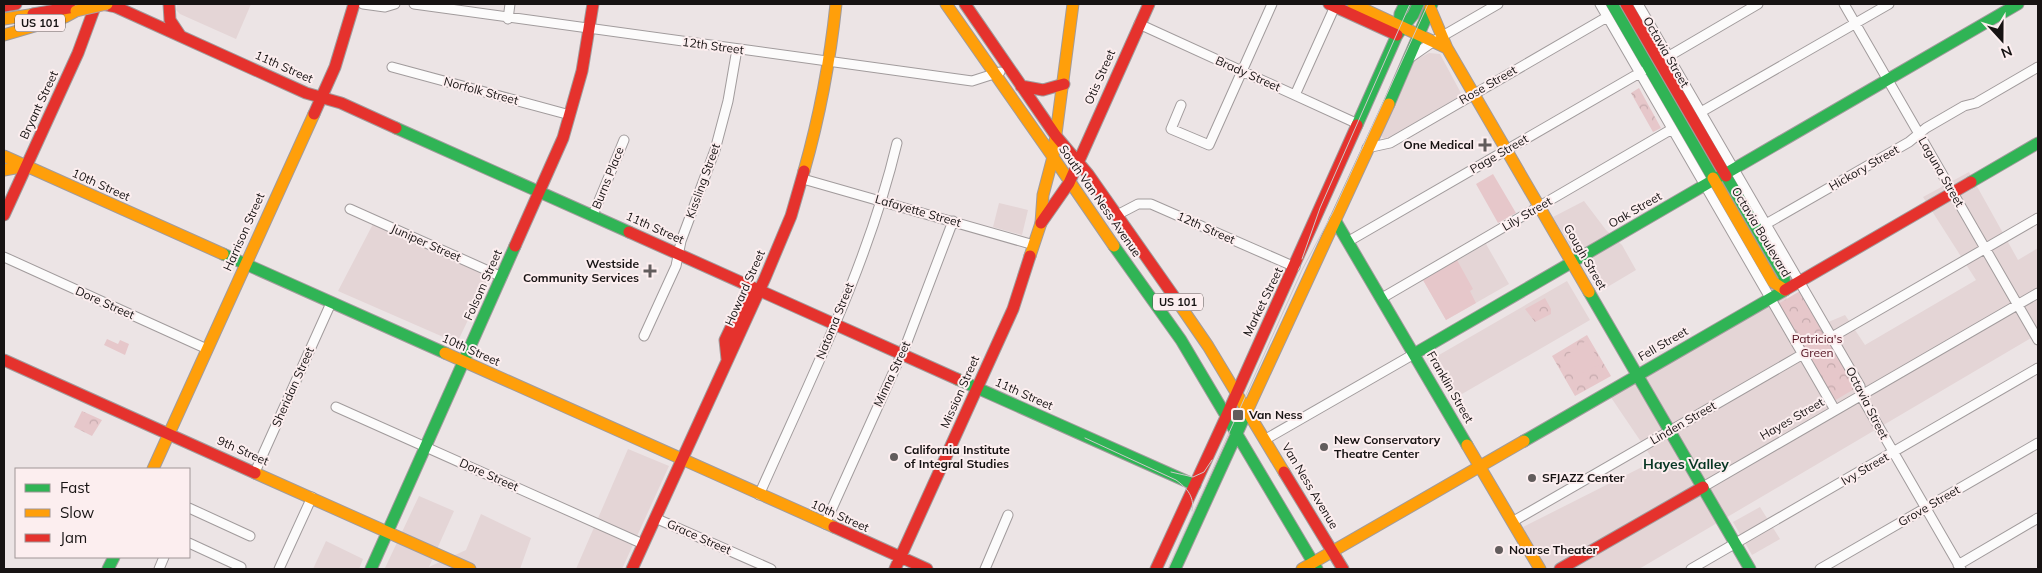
<svg xmlns="http://www.w3.org/2000/svg" width="2042" height="573" viewBox="0 0 2042 573" font-family="Mulish,sans-serif">
<defs>
<pattern id="forest-crowns" width="20" height="18" patternUnits="userSpaceOnUse" patternTransform="scale(1.25)"><rect width="20" height="18" fill="#e6c7ca"/><path d="M2 6a3 3 0 1 1 6 0M12 15a3 3 0 1 1 6 0" fill="none" stroke="#c5aaad"/></pattern>
</defs>
<rect width="100%" height="100%" fill="#ece4e5"/>
<path fill="#e4d5d6" d="M177 4H251L236 39 180 14 176 10Z
M1429 53 1440 54 1462 95 1385 140 1381 136 1415 60Z
M1969 172 2018 260 2038 248V334L1639 569H1547L1523 527 1654 461 1610 396 1785 295 1807 331 1845 315 1865 345 1976 280 1923 197Z
M1584 201 1606 230 1622 245 1636 270 1599 292 1553 217Z
M999 203 1028 210 1022 235 993 227Z
M373 224 489 276 457 343 338 291Z
M1486 244 1509 284 1446 320 1423 280Z
M1567 281 1590 320 1455 398 1432 359Z
M628 449 669 466 622 569H576Z
M419 496 454 511 429 567 466 550 481 514 531 538 520 569 385 568Z
M1760 507 1780 539 1752 555 1733 522Z
M326 541 363 559 359 569H313Z"/>
<path fill="url(#forest-crowns)" d="M1639 88 1661 128 1653 132 1631 93Z
M1800 291 1856 388 1834 401 1778 304Z
M1545 298 1551 309V314L1535 322 1525 309Z
M1587 335 1611 376 1575 396 1552 356Z
M82 411 102 420 92 436 74 427Z"/>
<path fill="#e6c7ca" d="M1493 174 1516 213 1498 223 1476 184Z
M1457 260 1473 289 1470 291 1476 303 1446 320 1423 280Z
M107 339 118 344 120 340 129 344 125 355 104 345Z
M1587 340 1601 364 1578 375 1567 355Z"/>
<g fill="none" stroke-linecap="round" stroke-linejoin="round">
<g stroke="#a19b9c" stroke-width="11">
<path id="street" d="M363 4 385 7 395 4
M414 4 972 81 1000 72
M1600 4 1835 410
M1638 4 1860 386 1861 396 1961 569
M1844 4 2038 340
M508 19 510 4
M1139 24 1358 124
M1411 57 1434 41 1498 4
M1664 59 1758 4
M392 67 570 115
M1295 95 1336 4
M1181 105 1171 129 1209 145 1272 4
M1701 112 1889 4
M1367 148 1390 143 1607 17
M803 179 1034 245
M350 209 502 277
M593 215 624 140
M1117 215 1138 204H1151L1295 267
M1766 224 1909 142 1926 128 1964 106 1976 103 2038 67
M1349 241 1643 71
M4 257 207 349
M1382 298 1672 129
M644 336 676 266 681 241 715 150 728 101 737 49
M1832 337 2038 218
M336 407 643 544
M1266 439 1414 354
M255 472 331 303
M1703 487 2038 293
M759 495C810 380 868 265 897 143
M189 508 250 536
M655 518 771 569
M1512 522 1803 354
M825 524 907 342 953 221
M189 543 241 567 240 569
M1958 565 2038 518
M159 569 164 557
M279 569 312 497
M985 569 1008 515
M1691 569 2038 368
M1820 569 2038 443"/>
</g>
<g stroke="#a19b9c" stroke-width="13">
<path id="fast" d="M1612 4 1713 178
M1398 34 1400 14 1405 4
M1389 104 1432 4
M1357 125 1397 35 1413 15 1418 4
M396 128 629 232
M1725 174 2018 4
M1726 176 1784 276 1785 290
M1971 182 2038 143
M1335 220 1467 445
M1114 246 1181 340 1317 569
M223 254 445 353
M1589 292 1750 569
M1414 354 1722 175
M957 379 1195 485
M1524 441 1785 290
M108 569 114 557
M371 569 515 246
M1175 569 1248 409"/>
</g>
<g stroke="#a19b9c" stroke-width="13">
<path id="slow" d="M946 4 1053 157 1043 195 1041 223 1030 256
M1073 4 1053 157 1114 246
M1353 4 1447 48 1589 292
M1430 8 1447 48
M4 19 42 13
M4 35 65 17 76 11
M4 156 223 254
M4 170 26 166
M804 171C820 115 830 61 836 4
M1713 178 1773 282 1785 290
M1175 298 1208 346 1284 472
M445 353 834 527
M1248 409 1389 104
M1467 445 1540 569
M153 469 314 114
M255 473 470 569
M1302 569 1524 441"/>
</g>
<g stroke="#a19b9c" stroke-width="13">
<path id="jam" d="M101 4 116 7 306 93 341 103 396 128
M169 4 170 20 180 35
M965 4 1056 136 1088 174 1175 298
M1329 4 1397 35
M1626 4 1726 176
M4 6 16 4
M33 14 80 6
M1021 86 1043 90 1064 84
M314 114 335 67 354 4
M4 215 78 53 96 4
M1041 223 1069 183 1149 4
M629 232 957 379
M515 246 563 138 582 71 593 4
M1785 290 1971 182
M727 359 725 340 750 287
M4 360 255 473
M1226 417 1357 125
M1284 472 1343 569
M834 527 927 569
M632 569 765 278 791 216 804 171
M895 569 1013 309 1030 256
M1156 569 1226 417
M1560 569 1703 487"/>
</g>
<use href="#street" stroke="#fcfbfb" stroke-width="9"/>
<use href="#fast" stroke="#30b455" stroke-width="11"/>
<use href="#slow" stroke="#ff9f0a" stroke-width="11"/>
<use href="#jam" stroke="#e5322d" stroke-width="11"/>
<path stroke="#cdcacb" stroke-width="1" d="M1302 259 1320 208 1410 4
M1085 438 1176 480C1187 488 1195 497 1192 511
M1171 472 1193 477 1204 472 1212 460
M1168 569 1302 270 1333 212 1428 4"/>
<g stroke="#af9fa1" stroke-width="13" stroke-linecap="butt">
<path id="slow-bridge" d="M76 11 107 4"/>
</g>
<use href="#slow-bridge" stroke="#ff9f0a" stroke-width="11"/>
</g>
<g fill="#625c5c" stroke="#fceeef" stroke-width="2">
<path d="M1482.5 137.5h5v5h5v5h-5v5h-5v-5h-5v-5h5z"/>
<path d="M647.5 263.5h5v5h5v5h-5v5h-5v-5h-5v-5h5z"/>
<rect x="1232" y="409" width="12" height="12" rx="2.5"/>
<circle cx="1324" cy="447" r="5"/>
<circle cx="894" cy="457" r="5"/>
<circle cx="1532" cy="478" r="5"/>
<circle cx="1499" cy="550" r="5"/>
</g>
<g text-anchor="middle" stroke-width="4" stroke-linejoin="round" paint-order="stroke">
<g fill="#fceeef" stroke="#5c5555" stroke-width="1">
<rect x="15" y="14.5" width="50" height="17" rx="4"/>
<rect x="1153" y="293.5" width="50" height="17" rx="4"/>
</g>
<g font-size="11" font-weight="bold" fill="#171313">
<text x="40" y="27">US 101</text>
<text x="1178" y="306">US 101</text>
</g>
<g font-size="12" fill="#171313" stroke="#fceeef">
<text transform="translate(713 46) rotate(8)" y="4">12th Street</text>
<text transform="translate(1666 52) rotate(60)" y="4">Octavia Street</text>
<text transform="translate(284 67) rotate(24)" y="4">11th Street</text>
<text transform="translate(1248 74) rotate(24)" y="4">Brady Street</text>
<text transform="translate(1100 77) rotate(-66)" y="4">Otis Street</text>
<text transform="translate(1488 85) rotate(-30)" y="4">Rose Street</text>
<text transform="translate(481 91) rotate(15)" y="4">Norfolk Street</text>
<text transform="translate(39 105) rotate(-65)" y="4">Bryant Street</text>
<text transform="translate(1499 154) rotate(-30)" y="4">Page Street</text>
<text transform="translate(1864 168) rotate(-30)" y="4">Hickory Street</text>
<text transform="translate(1941 172) rotate(60)" y="4">Laguna Street</text>
<text transform="translate(608 178) rotate(-68)" y="4">Burns Place</text>
<text transform="translate(703 181) rotate(-70)" y="4">Kissling Street</text>
<text transform="translate(101 185) rotate(24)" y="4">10th Street</text>
<text transform="translate(1100 201) rotate(55)" y="4">South Van Ness Avenue</text>
<text transform="translate(1635 210) rotate(-30)" y="4">Oak Street</text>
<text transform="translate(918 211) rotate(16)" y="4">Lafayette Street</text>
<text transform="translate(1527 214) rotate(-30)" y="4">Lily Street</text>
<text transform="translate(655 228) rotate(24)" y="4">11th Street</text>
<text transform="translate(1206 228) rotate(24)" y="4">12th Street</text>
<text transform="translate(244 232) rotate(-66)" y="4">Harrison Street</text>
<text transform="translate(1761 232) rotate(59)" y="4">Octavia Boulevard</text>
<text transform="translate(426 243) rotate(24)" y="4">Juniper Street</text>
<text transform="translate(1585 257) rotate(60)" y="4">Gough Street</text>
<text transform="translate(483 285) rotate(-66)" y="4">Folsom Street</text>
<text transform="translate(745 288) rotate(-66)" y="4">Howard Street</text>
<text transform="translate(1263 302) rotate(-64)" y="4">Market Street</text>
<text transform="translate(105 303) rotate(24)" y="4">Dore Street</text>
<text transform="translate(835 321) rotate(-68)" y="4">Natoma Street</text>
<text transform="translate(1663 344) rotate(-30)" y="4">Fell Street</text>
<text transform="translate(471 350) rotate(24)" y="4">10th Street</text>
<text transform="translate(892 374) rotate(-65)" y="4">Minna Street</text>
<text transform="translate(293 387) rotate(-66)" y="4">Sheridan Street</text>
<text transform="translate(1450 387) rotate(60)" y="4">Franklin Street</text>
<text transform="translate(960 392) rotate(-66)" y="4">Mission Street</text>
<text transform="translate(1024 394) rotate(24)" y="4">11th Street</text>
<text transform="translate(1867 403) rotate(63)" y="4">Octavia Street</text>
<text transform="translate(1792 419) rotate(-30)" y="4">Hayes Street</text>
<text transform="translate(1683 423) rotate(-30)" y="4">Linden Street</text>
<text transform="translate(243 451) rotate(24)" y="4">9th Street</text>
<text transform="translate(1865 469) rotate(-30)" y="4">Ivy Street</text>
<text transform="translate(489 475) rotate(24)" y="4">Dore Street</text>
<text transform="translate(1310 486) rotate(59)" y="4">Van Ness Avenue</text>
<text transform="translate(1929 506) rotate(-30)" y="4">Grove Street</text>
<text transform="translate(840 516) rotate(24)" y="4">10th Street</text>
<text transform="translate(699 537) rotate(24)" y="4">Grace Street</text>
</g>
<g font-size="12" font-weight="bold" fill="#171313" stroke="#fceeef" text-anchor="start">
<text x="1474" y="149" text-anchor="end">One Medical</text>
<text x="639" y="268" text-anchor="end">Westside<tspan x="639" dy="14">Community Services</tspan></text>
<text x="1249" y="419">Van Ness</text>
<text x="1334" y="444">New Conservatory<tspan x="1334" dy="14">Theatre Center</tspan></text>
<text x="904" y="454">California Institute<tspan x="904" dy="14">of Integral Studies</tspan></text>
<text x="1542" y="482">SFJAZZ Center</text>
<text x="1509" y="554">Nourse Theater</text>
</g>
<g font-size="12" fill="#51101e" stroke="#fceeef">
<text x="1817" y="343">Patricia's<tspan x="1817" dy="14">Green</tspan></text>
</g>
<g font-size="14" font-weight="bold" fill="#073623" stroke="#fceeef">
<text x="1686" y="469">Hayes Valley</text>
</g>
</g>
<rect width="2042" height="573" fill="none" stroke="#171313" stroke-width="10"/>
<rect x="15" y="468" width="175" height="90" fill="#fceeef" stroke="#a09697"/>
<rect x="25" y="484" width="25" height="8" fill="#30b455" stroke="#a09697"/>
<text x="60" y="493" font-size="15" fill="#171313">Fast</text>
<rect x="25" y="509" width="25" height="8" fill="#ff9f0a" stroke="#a09697"/>
<text x="60" y="518" font-size="15" fill="#171313">Slow</text>
<rect x="25" y="534" width="25" height="8" fill="#e5322d" stroke="#a09697"/>
<text x="60" y="543" font-size="15" fill="#171313">Jam</text>
<g transform="translate(2002 40) rotate(159)" stroke="#fceeef" stroke-width="4" paint-order="stroke">
<path d="M0-4L9 19L0 12L-9 19Z" fill="#171313"/>
<text y="-8" font-size="14" font-weight="bold" text-anchor="middle" fill="#171313">N</text>
</g>
</svg>
